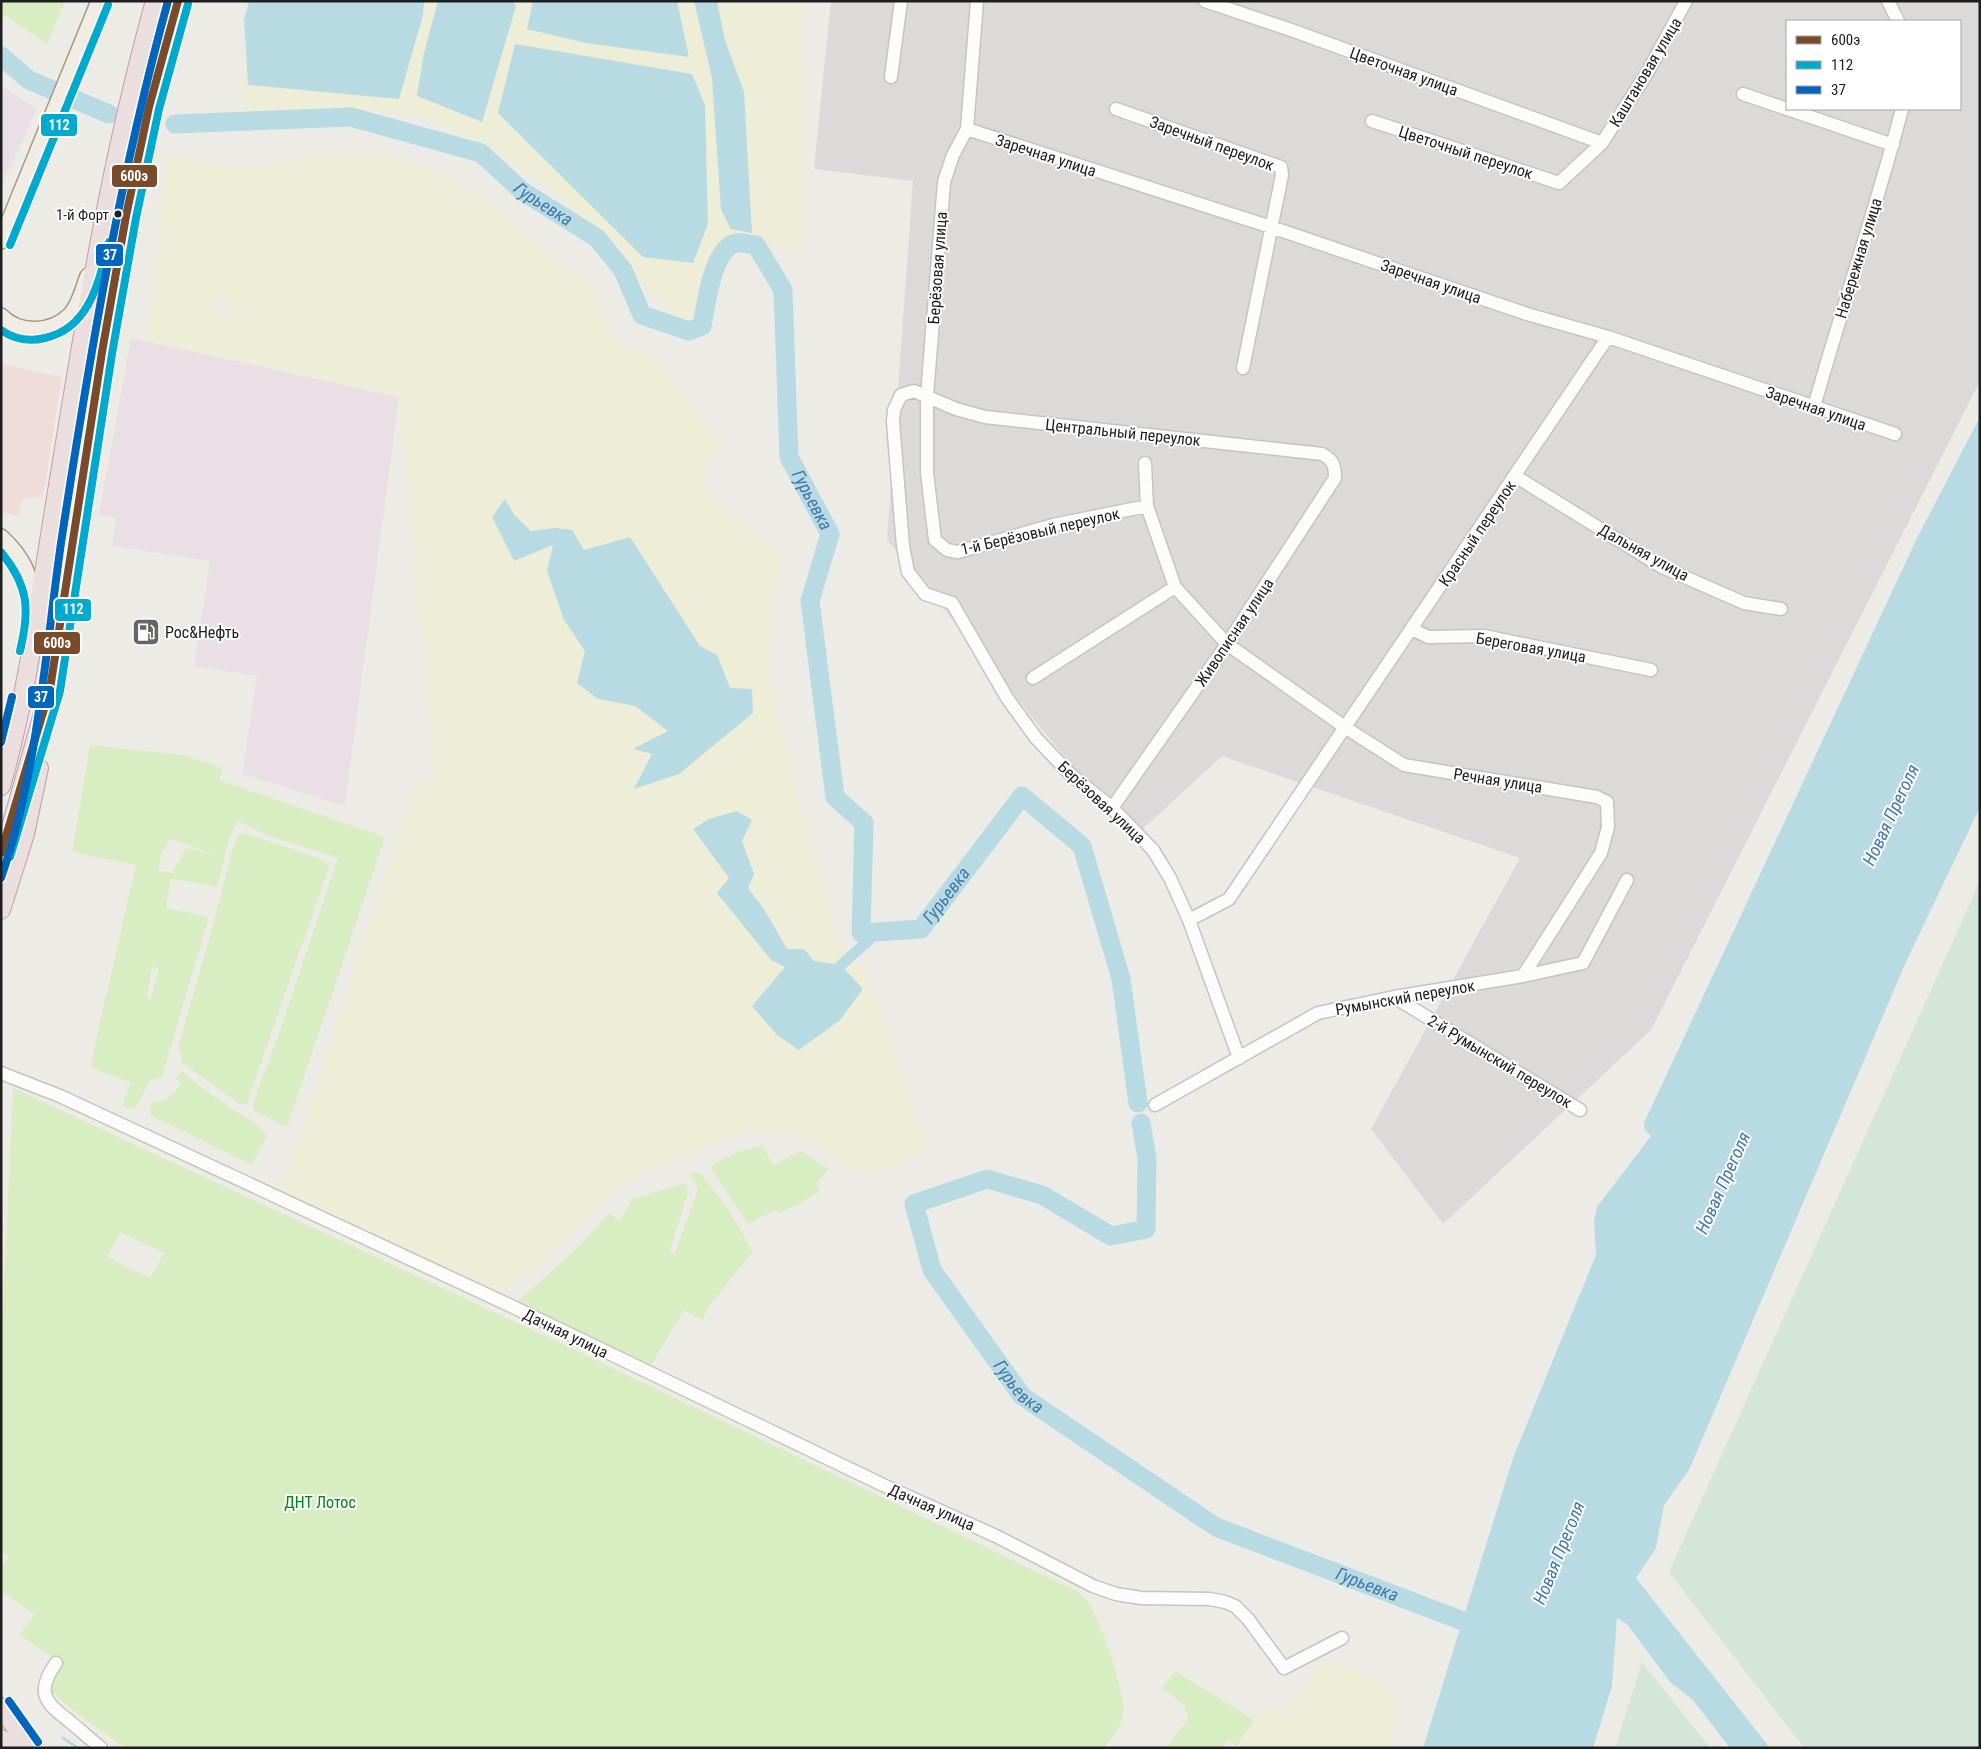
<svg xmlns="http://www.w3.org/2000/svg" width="1981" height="1749" viewBox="0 0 1981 1749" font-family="'Roboto Condensed',sans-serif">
<rect width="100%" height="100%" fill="#edebe6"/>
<path fill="#dcdad8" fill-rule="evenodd" d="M831 1H1980V381L1651 1030 1443 1224 1371 1129 1520 858 1222 756 1132 839 887 540 913 181 814 169ZM1787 21H1960V109H1787Z"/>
<path fill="#f0ddda" d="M1 364 62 377 43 497 22 499 19 516 1 513Z"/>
<path fill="#ebdfe6" d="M1 86 37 109 1 187Z
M131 338 399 397 345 806 242 774 257 676 194 666 210 561 112 546 116 518 99 515Z"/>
<path fill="#eeeed8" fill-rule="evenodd" d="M255 1H804L806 252 732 237 711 255 695 310 684 322 639 281 601 234 550 188 495 152 428 119 357 109H296L241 115 243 49Z
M329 151 394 156 433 168 492 202 525 235 596 289 604 327 622 344 657 359 722 446 706 469 705 490 776 550 784 567 774 596 771 677 782 732 839 943 868 977 926 1148 890 1170 870 1175 855 1171 812 1143 784 1131 743 1134 665 1164 622 1184 535 1269 512 1287 498 1294 280 1192 415 781 435 786 399 397 146 340 167 154 231 167 269 166ZM220 298 230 301 229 315 225 317 215 314 216 300ZM505 499 515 516 531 531 555 528 584 550 630 537 700 646 717 655 730 689 635 788 652 754 634 750 668 731 635 706 598 699 585 650 564 620 553 544 492 517ZM737 811 751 820 741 841 754 873 748 887 764 909 787 949H803L814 961 841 965 771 960 718 893 730 878Z
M1333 1659 1348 1665 1397 1695V1718L1390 1748H1242L1238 1744 1267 1705 1282 1718 1293 1697 1310 1681 1318 1662 1329 1665Z"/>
<path fill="#d9edc2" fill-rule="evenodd" d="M1 1H65L47 44 1 13Z
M90 745 183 755 223 768 219 780 385 837 287 1127 254 1111 253 1104 282 1025 338 858 267 835 238 821 229 839 217 887 171 878 166 908 209 917 162 1076 154 1080 151 1079 134 1110 122 1105 131 1083 90 1067 136 865 72 852ZM170 839 217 855 186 848 172 873 158 870 161 855ZM152 967 159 968 150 1001 147 999Z
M245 833 324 860 329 867 247 1103 242 1106 181 1062 182 1056 178 1047 207 947 233 848 239 835Z
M182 1071C195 1083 209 1093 223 1103 239 1114 256 1120 267 1136L252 1165 150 1115 151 1103 167 1099 181 1085 176 1078Z
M13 1088 550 1338 1079 1592C1083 1597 1088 1602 1091 1607 1101 1623 1127 1697 1123 1714 1121 1726 1111 1739 1104 1748H125L79 1715 41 1683 52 1657 19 1635 35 1614 1 1592V1567L9 1557 1 1551V1348ZM120 1232 164 1253 150 1278 107 1257Z
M762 1145 773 1165 801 1151 829 1169 817 1182 820 1192 781 1213 775 1210 748 1224 711 1169 713 1164 737 1152Z
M689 1172 701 1174 726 1206 753 1251 710 1305 702 1320 684 1310 650 1367 518 1305 519 1300 575 1250 609 1213 620 1221 632 1199 686 1183 688 1194 669 1252 674 1255 698 1190Z
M1175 1671 1254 1720 1236 1746 1228 1740 1222 1748H1166L1188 1719 1185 1706 1162 1688Z"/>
<path fill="#d4e5da" d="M1980 881V1748H1804L1669 1572Z
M1642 1662 1710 1748H1615Z"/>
<path fill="#b7dae3" d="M249 1H424L423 15 399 99 248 85 244 20Z
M438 1H512L516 6 482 122 417 96 424 53Z
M533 1H677L689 57 586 43 527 29Z
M694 1H717L725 40 744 92 752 233 731 229 721 210 712 78Z
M515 44 692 74 705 105 708 224 693 263 643 257 498 113Z
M1980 417V807L1906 962 1689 1470 1664 1505 1656 1548 1636 1578 1770 1748H1730L1693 1700 1670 1682 1627 1624 1617 1618 1612 1686 1593 1748H1423L1513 1458 1596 1255 1594 1221 1597 1207 1651 1136 1644 1129V1123L1917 538Z
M505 499 515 516 531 531 555 528 572 530 584 550 630 537 700 646 717 655 730 688 752 689 753 713 679 774 634 789 652 754 633 749 668 731 635 706 598 699 577 683 585 651 564 620 547 571 553 545 514 561 492 517Z
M737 811 752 820 742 841 754 874 748 888 764 909 787 949H804L814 961 841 965 863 989 840 1020 799 1050 777 1035 752 1006 785 967 771 960 717 893 729 878 693 829 709 819Z"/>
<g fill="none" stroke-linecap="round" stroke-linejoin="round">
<path stroke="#b7dae3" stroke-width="3" d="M63 1738 78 1748"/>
<path stroke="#b7dae3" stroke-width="11" d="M841 965 878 932"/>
<g stroke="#b7dae3" stroke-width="19">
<path d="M1 56 29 80 109 114"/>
<path id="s1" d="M175 124 351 117 481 153 522 191 597 238 623 270 642 315 689 331 702 326C706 305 712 249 736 243 742 242 750 245 756 245L783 290 789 457 830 534 810 601 835 797 864 823 861 933 921 929 1022 796 1082 846 1121 979 1138 1103"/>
<path id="s2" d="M1141 1123 1147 1158 1146 1229 1111 1236 1042 1195 987 1179 914 1204 932 1270 1022 1396 1216 1527 1484 1629"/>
</g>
<g stroke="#c5c4c2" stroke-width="15">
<path id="minor" d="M977 1 967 129 953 155 944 182 927 396V473L935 540 947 550 958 552 1053 525 1147 506
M1205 1 1294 31 1602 143
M1888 1 1898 21
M891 77 901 1
M1743 94 1893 145
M1116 109 1281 167 1282 175 1243 368
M1372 121 1559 183 1602 143 1647 73 1686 1
M967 129 1271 227 1527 314 1608 337 1895 434
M1814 407C1842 307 1876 209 1902 109
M1145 463 1147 506 1175 587 1227 644 1346 728 1404 765 1597 797 1607 802 1608 827 1601 853 1523 976
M1515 476 1662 567 1744 603 1781 609
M1412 629 1428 637 1484 636 1651 670
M1033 678 1175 587
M1112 808 1227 644 1335 478C1335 465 1333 460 1322 454L985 417 956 409 914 391 901 395 894 410 893 422 903 546 908 572 925 594 952 603 1007 698 1036 738 1070 774 1112 808 1153 850 1170 878 1189 920 1239 1058
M1189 920 1229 899 1608 337
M1394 997 1580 1110
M1 1073 60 1096 509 1305 883 1485 996 1536 1093 1586 1116 1594 1141 1598 1210 1599 1225 1602 1235 1606 1248 1619 1284 1668 1342 1638
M1155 1105 1318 1013 1394 997 1523 976 1583 963 1627 880
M56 1663C36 1691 44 1702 68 1720 79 1729 90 1739 101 1748"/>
</g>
<g stroke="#a39983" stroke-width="18">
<path id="major" d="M1 241 99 1
M1 316C19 335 52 333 70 315 80 305 83 288 88 276
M1 537C27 561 29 577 37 610"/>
</g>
<g stroke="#c59ba7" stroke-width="20">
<path id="highway" d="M1 786C27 696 39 602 54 510 82 339 108 168 155 1
M1 854 12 823 50 689 102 352 126 216 149 107 178 1
M1 910 25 834 39 768
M1 1707 30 1748
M1 1739 13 1748"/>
</g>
<use href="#minor" stroke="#fcfcfb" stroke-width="12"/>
<use href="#major" stroke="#f1ece4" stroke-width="15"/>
<use href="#highway" stroke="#ebdedf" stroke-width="18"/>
<g stroke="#fff" stroke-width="11">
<path id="bus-1" d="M1 853 50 689 102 352 126 216 149 107 178 1"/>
</g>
<g stroke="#fff" stroke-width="11">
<path id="bus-2" d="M10 245 108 5
M1 330C14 339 29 342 45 338 90 328 99 281 109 242
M1 552C29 586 30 610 20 651
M10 857 60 691 112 354 136 218 159 109 188 4"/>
</g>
<g stroke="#fff" stroke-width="11">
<path id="bus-3" d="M1 742 12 697
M1 878C38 771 45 654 61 543 89 360 119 179 168 1
M9 1701 38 1742"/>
</g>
<use href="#bus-1" stroke="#7a4b2a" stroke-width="8"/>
<use href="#bus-2" stroke="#00a9ce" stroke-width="8"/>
<use href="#bus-3" stroke="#0065bd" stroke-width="8"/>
</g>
<defs>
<g id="fuel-square" transform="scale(1.4375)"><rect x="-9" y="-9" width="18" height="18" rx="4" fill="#666664" stroke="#fff"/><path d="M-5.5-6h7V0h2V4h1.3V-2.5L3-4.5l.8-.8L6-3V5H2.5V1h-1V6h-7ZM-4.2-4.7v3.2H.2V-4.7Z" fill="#fff"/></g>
</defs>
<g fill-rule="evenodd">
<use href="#fuel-square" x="146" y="632"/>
</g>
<circle fill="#1e1e1e" stroke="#fff" stroke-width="2" cx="118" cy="214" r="4.5"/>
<g text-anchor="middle" stroke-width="4" stroke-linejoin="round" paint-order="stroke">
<g font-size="15" fill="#1e1e1e" stroke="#fff" text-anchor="end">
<text x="109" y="220">1-й Форт</text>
</g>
<g font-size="16" fill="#1e1e1e" stroke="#fff">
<text transform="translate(1404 71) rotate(20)" y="6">Цветочная улица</text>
<text transform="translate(1645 72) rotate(-59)" y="6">Каштановая улица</text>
<text transform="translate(1212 143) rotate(20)" y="6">Заречный переулок</text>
<text transform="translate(1466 152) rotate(18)" y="6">Цветочный переулок</text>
<text transform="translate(1046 155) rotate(18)" y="6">Заречная улица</text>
<text transform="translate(1858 258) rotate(-73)" y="6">Набережная улица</text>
<text transform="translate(937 268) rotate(-86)" y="6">Берёзовая улица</text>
<text transform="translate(1431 281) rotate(19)" y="6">Заречная улица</text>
<text transform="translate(1816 408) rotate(19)" y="6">Заречная улица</text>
<text transform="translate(1123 432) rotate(6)" y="6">Центральный переулок</text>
<text transform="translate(1040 531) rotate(-13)" y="6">1-й Берёзовый переулок</text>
<text transform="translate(1477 533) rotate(-56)" y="6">Красный переулок</text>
<text transform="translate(1644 552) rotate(29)" y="6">Дальняя улица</text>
<text transform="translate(1234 632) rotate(-56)" y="6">Живописная улица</text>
<text transform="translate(1531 647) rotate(10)" y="6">Береговая улица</text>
<text transform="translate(1498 780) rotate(9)" y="6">Речная улица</text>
<text transform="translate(1102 802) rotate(43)" y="6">Берёзовая улица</text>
<text transform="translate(1405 997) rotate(-10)" y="6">Румынский переулок</text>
<text transform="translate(1500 1061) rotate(31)" y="6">2-й Румынский переулок</text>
<text transform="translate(566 1333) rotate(26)" y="6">Дачная улица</text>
<text transform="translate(932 1507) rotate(24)" y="6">Дачная улица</text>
</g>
<g font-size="16" fill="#1e1e1e" stroke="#fff" text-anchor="start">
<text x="165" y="638">Рос&amp;Нефть</text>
</g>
<g font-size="16" fill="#01870d" stroke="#fff">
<text x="320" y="1508">ДНТ Лотос</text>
</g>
<g font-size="18" font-style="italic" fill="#4077af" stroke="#fff">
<text dy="6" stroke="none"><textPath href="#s1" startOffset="392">Гурьевка</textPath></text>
<text dy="6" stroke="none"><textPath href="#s1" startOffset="991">Гурьевка</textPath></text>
<text transform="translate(1891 815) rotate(-65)" y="6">Новая Преголя</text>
<text dy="6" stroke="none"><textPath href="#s1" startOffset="1548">Гурьевка</textPath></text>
<text transform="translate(1723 1183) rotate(-66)" y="6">Новая Преголя</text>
<text dy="6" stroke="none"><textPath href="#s2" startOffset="571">Гурьевка</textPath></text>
<text transform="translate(1559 1553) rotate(-68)" y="6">Новая Преголя</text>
<text dy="6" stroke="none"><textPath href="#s2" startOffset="976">Гурьевка</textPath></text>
</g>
</g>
<g stroke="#fff" stroke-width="2">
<rect x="40" y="113" width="38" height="24" rx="5" fill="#00a9ce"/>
<rect x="111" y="164" width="47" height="24" rx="5" fill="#7a4b2a"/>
<rect x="95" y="243" width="29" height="24" rx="5" fill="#0065bd"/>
<rect x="54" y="598" width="38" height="24" rx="5" fill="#00a9ce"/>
<rect x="33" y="631" width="48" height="24" rx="5" fill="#7a4b2a"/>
<rect x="27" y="685" width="28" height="24" rx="5" fill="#0065bd"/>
</g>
<g font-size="14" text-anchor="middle" font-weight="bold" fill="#fff">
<text x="59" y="130">112</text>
<text x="134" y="181">600э</text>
<text x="110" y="260">37</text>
<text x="73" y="614">112</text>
<text x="57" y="648">600э</text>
<text x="41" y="702">37</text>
</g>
<rect width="1981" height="1749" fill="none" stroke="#1e1e1e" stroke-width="5"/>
<rect x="1786" y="20" width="175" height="90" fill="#ffffff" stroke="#a5a5a5"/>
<rect x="1796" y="36" width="25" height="8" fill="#7a4b2a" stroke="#a5a5a5"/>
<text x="1831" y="45" font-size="15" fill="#1e1e1e">600э</text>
<rect x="1796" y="61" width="25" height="8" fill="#00a9ce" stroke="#a5a5a5"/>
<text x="1831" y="70" font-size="15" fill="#1e1e1e">112</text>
<rect x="1796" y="86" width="25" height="8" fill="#0065bd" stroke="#a5a5a5"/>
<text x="1831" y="95" font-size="15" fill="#1e1e1e">37</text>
</svg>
